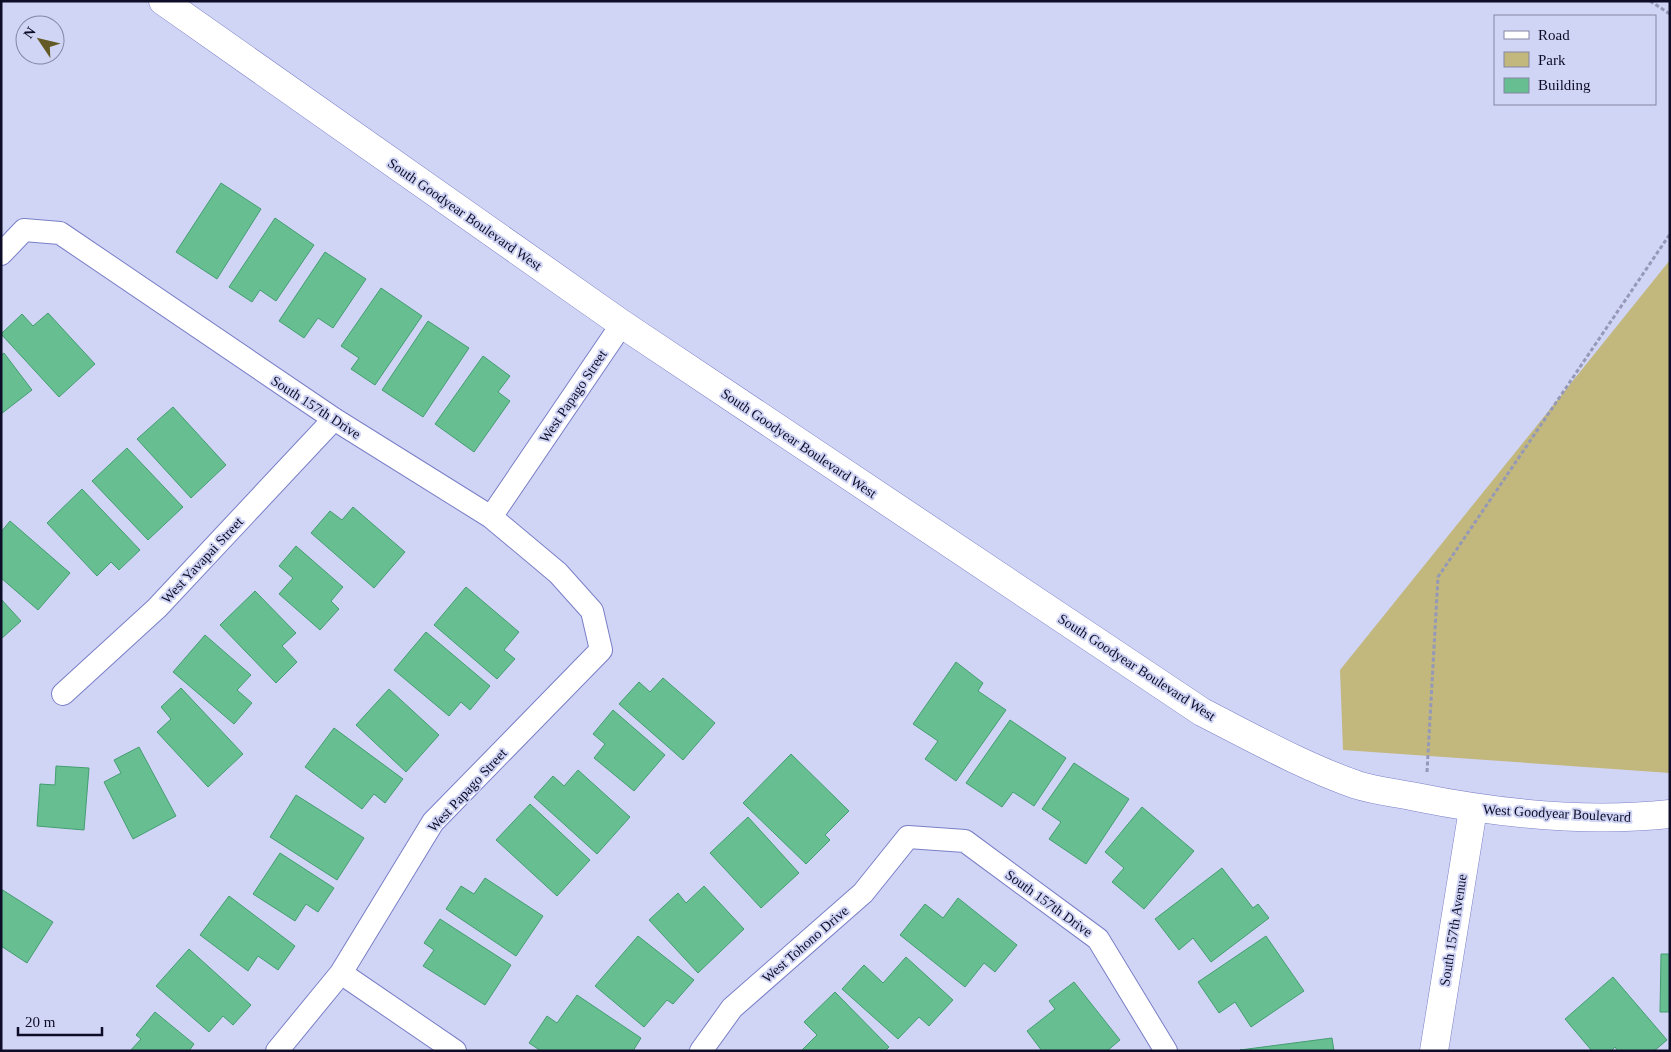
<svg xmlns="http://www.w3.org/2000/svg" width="1671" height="1052" viewBox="0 0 1671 1052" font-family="Georgia,serif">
<rect width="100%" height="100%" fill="#d1d5f5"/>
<path fill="#c2b87e" d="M1670 260V773L1343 750 1340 670Z"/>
<path fill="#67be91" stroke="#449d72" d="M221 183 261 209 217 279 176 252Z
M275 218 314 245 276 301 260 290 252 302 229 287Z
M325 252 366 279 333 328 318 318 304 338 279 321Z
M381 288 422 316 375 385 351 369 359 358 341 346Z
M48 313 95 364 59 397 1 334 22 314 33 326Z
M428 321 469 348 423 417 382 390Z
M4 353 32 390 1 414V355Z
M483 356 510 376 498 392 510 401 474 452 435 424Z
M173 407 226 465 191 498 137 439Z
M127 448 183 507 148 540 92 481Z
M82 489 140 550 119 570 111 562 97 576 47 523Z
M353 507 405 552 374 588 311 533 330 511 342 520Z
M10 521 70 573 38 610 1 578V532Z
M296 546 343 587 331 601 339 609 320 630 279 594 293 578 279 566Z
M466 587 519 632 504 650 515 659 497 679 434 625Z
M255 591 296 633 282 646 297 662 276 683 220 625Z
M1 599 21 621 1 639Z
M426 632 490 686 470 710 461 702 449 716 394 670Z
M205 635 251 675 237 690 252 703 234 724 173 672Z
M956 662 983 683 978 691 1006 710 956 781 925 759 938 741 913 724Z
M663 678 715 723 683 760 619 704 639 682 650 692Z
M181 688 243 754 208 787 157 732 171 719 161 707Z
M389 689 439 735 406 772 356 725Z
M613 710 665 755 634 791 594 758 605 744 593 734Z
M1010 720 1066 758 1034 806 1013 792 1002 807 966 783Z
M334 728 403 779 385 803 374 794 362 809 305 767Z
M139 747 176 816 133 839 104 782 121 773 114 760Z
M791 754 849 811 825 835 830 840 806 864 743 803Z
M1074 763 1129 799 1086 864 1049 839 1061 822 1042 809Z
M56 766 89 768 84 830 37 826 40 784 55 785Z
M578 770 630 817 597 854 534 797 553 776 564 786Z
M296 795 364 838 337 880 270 837Z
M530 804 590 860 557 896 496 840Z
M1142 807 1194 851 1144 909 1112 882 1124 868 1105 852Z
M748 817 799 873 761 908 710 853Z
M280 853 334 888 318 912 306 904 295 921 253 894Z
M1222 868 1253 908 1258 904 1269 918 1211 962 1193 938 1179 950 1155 919Z
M485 878 543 916 516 956 446 909 461 886 474 894Z
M704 886 744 929 698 973 649 920 678 893 686 903Z
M1 889 53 922 27 963 1 946Z
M229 896 295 946 278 970 258 956 248 971 200 935Z
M958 898 1017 945 995 972 984 963 965 987 900 935 925 904 943 918Z
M440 919 511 965 485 1005 423 966 434 950 424 943Z
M638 936 694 980 673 1004 667 1000 644 1027 595 986Z
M1266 936 1304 991 1251 1027 1235 1002 1219 1013 1198 982Z
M189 949 251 1005 233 1025 223 1016 209 1032 156 986Z
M1661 954H1670V1012H1660Z
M906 957 953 1000 929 1026 919 1017 898 1039 842 989 864 965 883 983Z
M1613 977 1667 1040 1654 1051H1618L1615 1047 1611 1051H1592L1565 1019Z
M1074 982 1120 1040 1107 1051H1042L1027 1031 1055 1009 1049 1001Z
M835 992 889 1047 885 1051H801L817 1035 804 1022Z
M577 995 641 1038 633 1051H541L529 1043 547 1016 557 1023Z
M155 1012 194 1044 189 1051H130L141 1039 136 1035Z
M1332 1038 1334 1051 1240 1050Z"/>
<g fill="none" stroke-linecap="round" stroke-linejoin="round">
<g stroke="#797fc7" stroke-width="24">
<path id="street" d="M1 254 24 230 60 233 334 419 491 517 558 573 592 611 601 650 433 822 341 973 277 1051
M491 517 622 324
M63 694 157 608 334 419
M341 973 455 1051
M701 1051 732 1008 863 893 908 837 965 841 1098 939 1166 1051"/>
</g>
<g stroke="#797fc7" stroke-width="29">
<path id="secondary" d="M163 1 622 324 1202 712C1253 738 1303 766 1357 785 1376 791 1397 793 1416 797 1500 814 1585 823 1670 814
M1434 1051 1473 809"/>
</g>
<path stroke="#9598b6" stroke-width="3" stroke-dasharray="4 2.5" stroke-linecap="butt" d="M1650 1 1670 14
M1427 772 1438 577 1670 234"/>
<use href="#street" stroke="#fff" stroke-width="22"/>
<use href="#secondary" stroke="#fff" stroke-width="28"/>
</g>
<g text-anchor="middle" stroke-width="4" stroke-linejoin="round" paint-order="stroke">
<g font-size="14" fill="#0d0d28" stroke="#d1d5f5">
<text transform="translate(465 214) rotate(35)" y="5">South Goodyear Boulevard West</text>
<text transform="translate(573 396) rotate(-56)" y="5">West Papago Street</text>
<text transform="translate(316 407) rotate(33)" y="5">South 157th Drive</text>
<text transform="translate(799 443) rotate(34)" y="5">South Goodyear Boulevard West</text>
<text transform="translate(202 560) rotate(-47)" y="5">West Yavapai Street</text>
<text transform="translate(1137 667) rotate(33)" y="5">South Goodyear Boulevard West</text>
<text transform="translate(467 790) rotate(-47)" y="5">West Papago Street</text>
<text transform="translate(1557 813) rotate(3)" y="5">West Goodyear Boulevard</text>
<text transform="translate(1049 903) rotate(36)" y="5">South 157th Drive</text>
<text transform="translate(1453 930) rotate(-81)" y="5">South 157th Avenue</text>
<text transform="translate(805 944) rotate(-41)" y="5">West Tohono Drive</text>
</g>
</g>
<rect width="1671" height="1052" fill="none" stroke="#0d0d28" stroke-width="5"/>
<rect x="1494" y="15" width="162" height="90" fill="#d1d5f5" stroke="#8385a3"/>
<rect x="1504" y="31" width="25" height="8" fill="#ffffff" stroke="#8385a3"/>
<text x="1538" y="40" font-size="15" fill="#0d0d28">Road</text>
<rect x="1504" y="52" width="25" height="15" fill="#c2b87e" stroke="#8385a3"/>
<text x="1538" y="65" font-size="15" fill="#0d0d28">Park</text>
<rect x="1504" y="78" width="25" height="15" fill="#67be91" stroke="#8385a3"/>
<text x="1538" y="90" font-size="15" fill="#0d0d28">Building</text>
<g transform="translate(40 40) rotate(305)"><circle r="24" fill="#d1d5f5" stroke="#8385a3"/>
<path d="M0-4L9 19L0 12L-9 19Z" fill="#635a26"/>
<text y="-8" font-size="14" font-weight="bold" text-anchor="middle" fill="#0d0d28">N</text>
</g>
<path d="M18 1027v8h84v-8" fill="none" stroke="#0d0d28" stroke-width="2.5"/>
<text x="25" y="1027" font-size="15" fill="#0d0d28" stroke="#d1d5f5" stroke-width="4" paint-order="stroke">20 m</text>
</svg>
